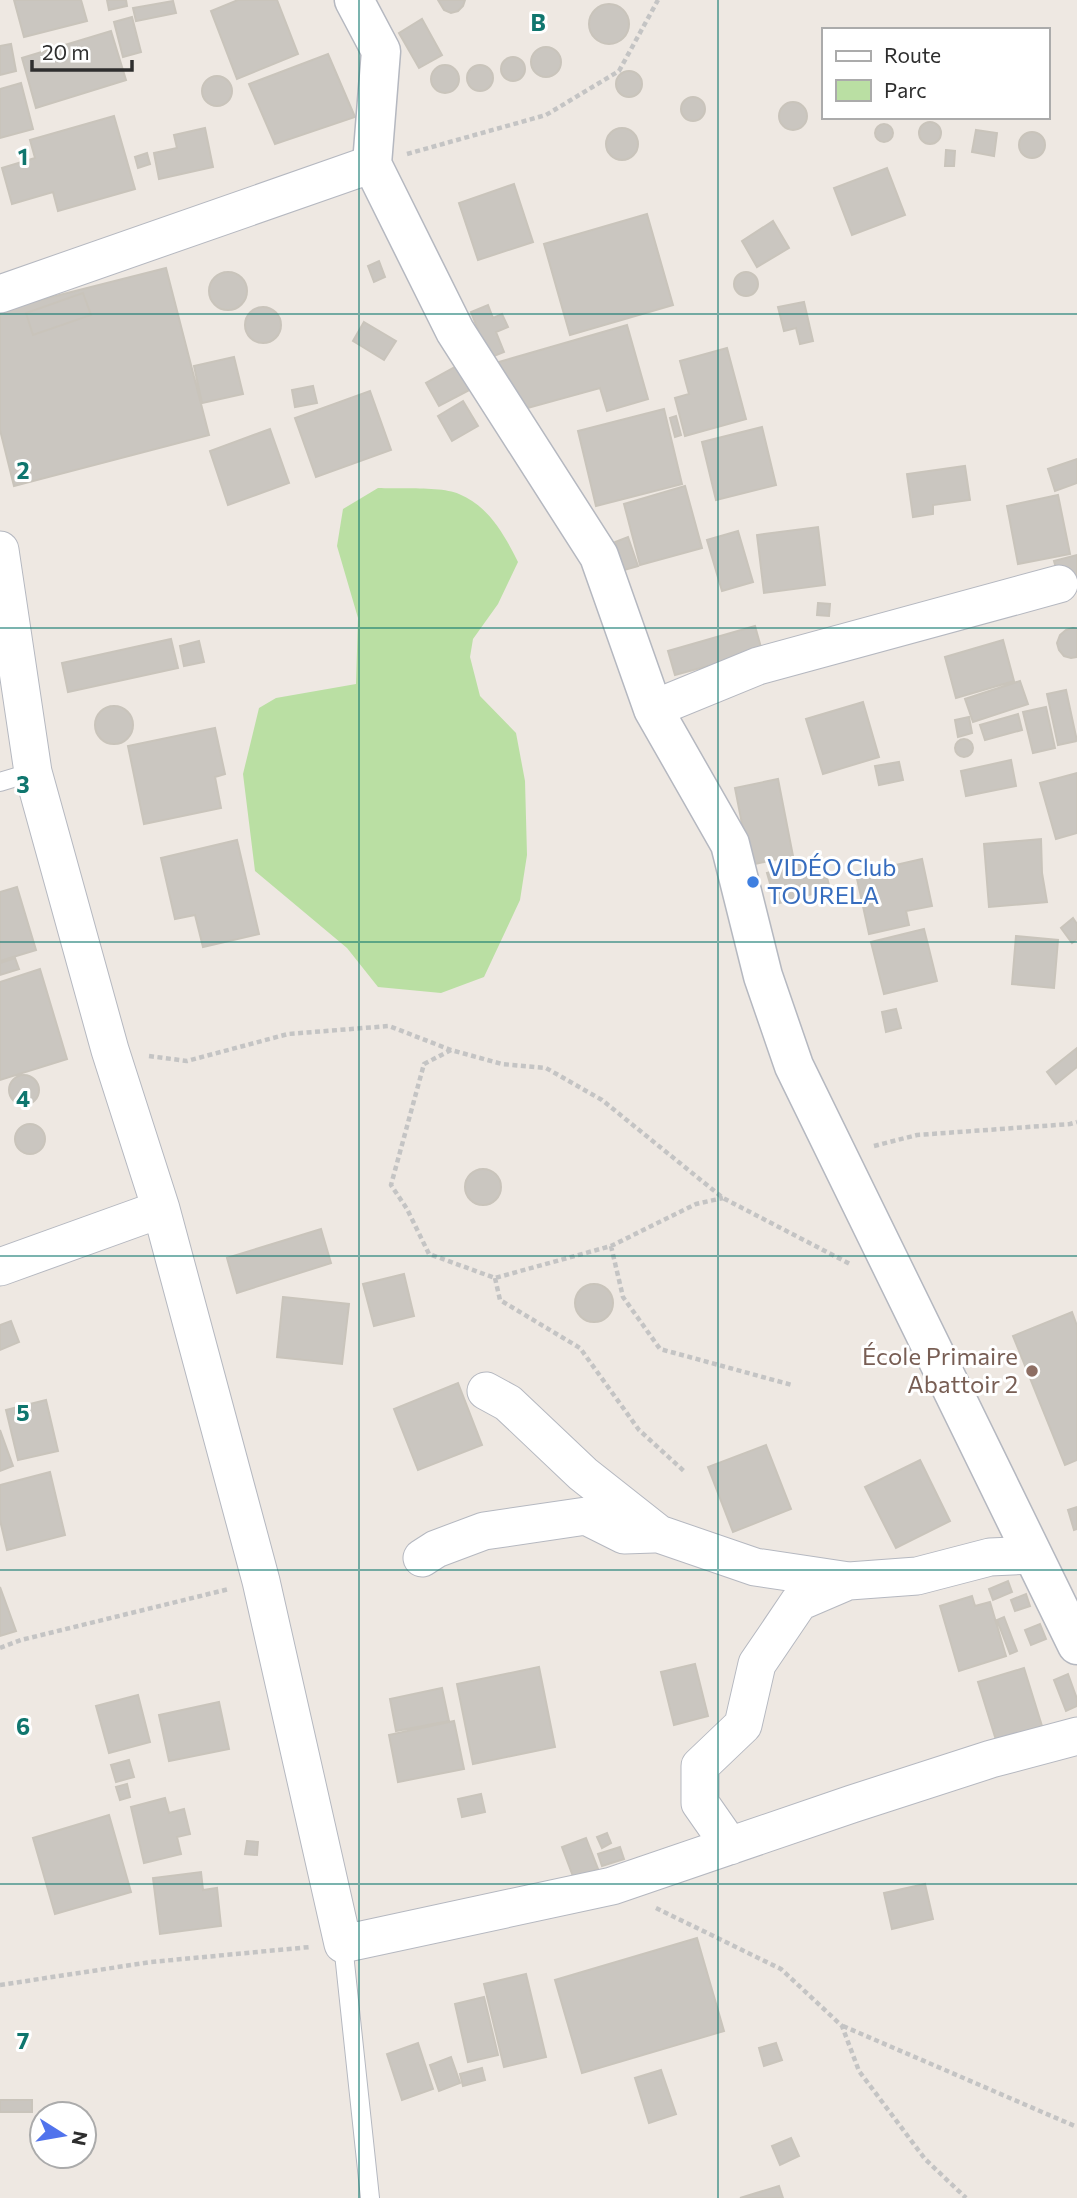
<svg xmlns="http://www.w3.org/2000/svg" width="1077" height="2198" viewBox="0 0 1077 2198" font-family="Commissioner,sans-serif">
<rect width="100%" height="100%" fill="#eee8e2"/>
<path fill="#badfa3" d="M378 488C398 489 442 486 459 494 489 506 505 536 518 562L498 604 473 639 470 657 480 696 516 733 525 781 527 855 520 900 484 977 441 993 378 987 347 948 255 871 243 774 259 708 276 698 356 684 358 618 337 546 343 509Z"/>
<path fill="#cac6c0" stroke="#c9c4bb" stroke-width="2" d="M14 0H81L87 21 24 37Z
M107 0H126L127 6 109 10Z
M238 0H277L298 54 237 79 211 11Z
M438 0H465L463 6 458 11 451 13 444 10Z
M173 1 176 13 136 21 133 8Z
M589 24a20 20 0 1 1 40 0a20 20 0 1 1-40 0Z
M132 17 141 52 123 57 114 22Z
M422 19 442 55 419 68 399 33Z
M111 31 126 80 36 108 22 58Z
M11 44 16 71 0 75V46Z
M531 62a15 15 0 1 1 30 0a15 15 0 1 1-30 0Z
M328 54 355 117 275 144 249 84Z
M501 69a12 12 0 1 1 24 0a12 12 0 1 1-24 0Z
M467 78a13 13 0 1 1 26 0a13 13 0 1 1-26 0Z
M431 79a14 14 0 1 1 28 0a14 14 0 1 1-28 0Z
M616 84a13 13 0 1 1 26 0a13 13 0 1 1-26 0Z
M202 91a15 15 0 1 1 30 0a15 15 0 1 1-30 0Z
M21 83 33 129 0 138V89Z
M681 109a12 12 0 1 1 24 0a12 12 0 1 1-24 0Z
M779 116a14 14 0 1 1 28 0a14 14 0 1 1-28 0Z
M114 116 135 189 58 211 53 192 12 204 2 168 35 158 30 140Z
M919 133a11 11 0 1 1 22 0a11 11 0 1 1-22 0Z
M875 133a9 9 0 1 1 18 0a9 9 0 1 1-18 0Z
M606 144a16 16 0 1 1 32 0a16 16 0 1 1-32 0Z
M205 128 213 167 159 179 154 153 177 148 174 135Z
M976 130 997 133 994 156 972 152Z
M1019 145a13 13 0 1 1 26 0a13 13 0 1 1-26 0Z
M946 150 955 151 954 166H945Z
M147 153 150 164 138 168 135 157Z
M887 168 905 215 852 235 834 188Z
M514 184 533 242 478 260 459 203Z
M647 214 673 305 570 335 544 244Z
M773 221 789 248 757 267 742 241Z
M379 261 385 277 374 282 368 266Z
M166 268 209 435 14 486 0 430V310Z
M734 284a12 12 0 1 1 24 0a12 12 0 1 1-24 0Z
M209 291a19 19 0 1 1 38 0a19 19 0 1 1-38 0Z
M83 293 91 315 33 335 26 313Z
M804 302 813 341 800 344 796 328 784 331 778 307Z
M488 305 493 318 502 314 508 327 496 332 504 352 489 358 471 312Z
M245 325a18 18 0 1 1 36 0a18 18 0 1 1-36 0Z
M364 322 396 341 384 360 353 341Z
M627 325 648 399 607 411 600 388 513 412 499 362Z
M727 348 746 419 685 436 675 398 689 394 680 361Z
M234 357 243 394 202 403 194 366Z
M462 363 475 387 439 406 426 383Z
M313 386 317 403 295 407 292 390Z
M370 391 391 450 316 477 295 418Z
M463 401 478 426 452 441 438 416Z
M664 409 682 484 596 506 578 431Z
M676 416 681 435 675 437 670 418Z
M762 427 776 485 716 500 702 442Z
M270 429 289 483 228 505 210 451Z
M1077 459V483L1055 491 1048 469Z
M965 466 970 500 933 505V514L913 517 907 474Z
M685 486 702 548 640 565 624 504Z
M1058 495 1070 554 1018 564 1007 506Z
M818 527 825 585 764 593 757 535Z
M738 531 753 582 722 591 707 540Z
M628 537 638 566 624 570 615 542Z
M1077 555V578L1060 582 1054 561Z
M818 603 830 604 829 616 817 615Z
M755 626 762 651 675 675 668 651Z
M1073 628 1077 629V657L1071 658 1064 656 1059 650 1057 643 1060 635 1066 630Z
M171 639 178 668 68 692 62 663Z
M1003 640 1014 681 956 698 945 657Z
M199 641 204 662 184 666 180 646Z
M1020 681 1028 704 973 722 965 699Z
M1066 690 1077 741 1058 745 1047 694Z
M863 702 879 757 823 774 806 719Z
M95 725a19 19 0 1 1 38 0a19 19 0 1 1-38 0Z
M1046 707 1055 748 1033 753 1023 712Z
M1018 714 1022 730 985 740 980 725Z
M969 717 972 733 958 737 955 720Z
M215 728 225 774 215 777 221 808 144 824 128 746Z
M955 748a9 9 0 1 1 18 0a9 9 0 1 1-18 0Z
M1011 760 1016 786 966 796 961 771Z
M899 762 903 780 879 785 875 766Z
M1077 773V833L1056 839 1040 783Z
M778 779 793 856 750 865 735 788Z
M1041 839 1042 873 1047 902 989 907 984 844Z
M237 840 259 934 203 947 195 915 175 919 161 858Z
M822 858 830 889 776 904 767 873Z
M922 859 932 906 906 911 909 925 869 934 856 874Z
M17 887 36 950 0 961V892Z
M1073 918 1077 924V939L1072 943 1061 928Z
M924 929 937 981 884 994 871 942Z
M1016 936 1058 940 1054 988 1012 984Z
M15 958 19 969 0 975V963Z
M40 969 67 1059 0 1080V982Z
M896 1009 901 1028 886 1032 882 1012Z
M1077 1048V1067L1056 1084 1047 1072Z
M9 1090a15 15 0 1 1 30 0a15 15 0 1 1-30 0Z
M15 1139a15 15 0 1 1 30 0a15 15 0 1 1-30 0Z
M465 1187a18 18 0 1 1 36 0a18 18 0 1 1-36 0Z
M321 1229 331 1263 237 1293 227 1258Z
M404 1274 414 1316 374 1326 363 1284Z
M575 1303a19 19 0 1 1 38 0a19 19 0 1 1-38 0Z
M283 1297 349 1304 342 1364 277 1357Z
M1072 1312 1077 1326V1460L1065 1465 1013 1336Z
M11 1321 19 1342 0 1350V1325Z
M458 1383 482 1445 418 1470 394 1409Z
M46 1400 58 1451 18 1460 6 1410Z
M0 1430 13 1466 0 1471Z
M766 1445 791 1509 733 1532 708 1467Z
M920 1460 950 1521 896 1548 865 1487Z
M50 1472 65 1535 7 1550 0 1520V1485Z
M1077 1507V1529L1074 1530 1068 1510Z
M1008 1581 1012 1592 993 1600 989 1589Z
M0 1587 16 1631 0 1636Z
M1026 1594 1030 1606 1015 1611 1011 1600Z
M972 1596 975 1606 990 1602 1006 1656 959 1671 940 1606Z
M1004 1617 1017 1651 1010 1654 997 1620Z
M1040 1624 1046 1639 1031 1645 1025 1630Z
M695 1664 708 1716 674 1725 661 1672Z
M539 1667 555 1747 473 1764 457 1684Z
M1024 1668 1042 1726 996 1740 978 1682Z
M1068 1674 1077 1699V1706L1066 1711 1054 1680Z
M442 1688 449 1721 396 1731 390 1699Z
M138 1695 150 1742 109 1753 96 1706Z
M219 1702 229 1749 169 1761 159 1715Z
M454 1721 464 1769 398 1782 389 1735Z
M129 1760 134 1777 116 1782 111 1765Z
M127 1784 130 1797 120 1800 116 1787Z
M481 1794 485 1812 462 1817 458 1799Z
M165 1798 169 1813 184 1809 190 1834 177 1837 181 1854 144 1863 131 1807Z
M109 1815 131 1892 55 1914 33 1838Z
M607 1833 611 1843 602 1848 597 1837Z
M586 1838 598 1869 574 1879 562 1847Z
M247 1841 258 1842 257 1855 245 1854Z
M620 1847 624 1859 602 1866 598 1854Z
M201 1872 203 1890 217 1888 221 1926 160 1934 153 1878Z
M925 1884 933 1919 892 1929 884 1893Z
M697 1938 724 2031 582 2073 555 1980Z
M526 1974 546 2057 504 2067 484 1984Z
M484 1997 498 2055 468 2062 455 2004Z
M418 2043 433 2089 402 2100 387 2054Z
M776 2043 782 2060 764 2066 759 2048Z
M451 2057 460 2083 439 2091 430 2065Z
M482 2068 485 2080 463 2086 460 2074Z
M661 2070 676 2114 649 2123 635 2078Z
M0 2100H32V2112H0Z
M791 2138 799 2156 780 2165 772 2146Z
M779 2186 783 2198H740Z"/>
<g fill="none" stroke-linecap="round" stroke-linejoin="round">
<g stroke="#b5b8c0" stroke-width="20">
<path id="service" d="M0 782 33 772
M343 1944 370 2198"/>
</g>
<g stroke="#b5b8c0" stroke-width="39">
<path id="minor" d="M0 294 372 164
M0 550 33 772 110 1050 161 1209 261 1581 343 1944 612 1886 852 1804 991 1759 1077 1736
M653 709 758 666 1059 584
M0 1267 161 1209
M486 1391 508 1403 583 1474 659 1534 755 1567 849 1581 917 1576 990 1557 1033 1555
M422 1558 436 1549 484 1531 586 1516 624 1535 654 1534
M730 1846 700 1803V1766L743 1725 757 1664 799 1602 848 1581"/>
</g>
<g stroke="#b5b8c0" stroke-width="41">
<path id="secondary" d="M354 0 381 51 372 164 455 331 599 556 653 709 730 844 763 976 794 1066 1077 1645"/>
</g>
<path stroke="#c4c4c4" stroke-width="4.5" stroke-dasharray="5 3.5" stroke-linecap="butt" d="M407 154 546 115 619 71 658 0
M451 1050 424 1064 391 1185 407 1209 429 1254 495 1278 611 1246 696 1204 723 1198
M149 1056 187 1061 288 1034 389 1026 451 1050 502 1064 546 1068 602 1100 723 1198 850 1264
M874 1146 917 1135 1070 1124 1077 1122
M611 1246 623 1297 660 1349 792 1385
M495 1278 500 1300 580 1348 639 1430 685 1472
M0 1648 21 1640 229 1589
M656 1908 781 1969 842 2026 859 2071 925 2159 966 2198
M0 1985 151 1962 310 1947
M843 2026 1077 2127"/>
<use href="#service" stroke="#fff" stroke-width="18"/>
<use href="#minor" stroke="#fff" stroke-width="37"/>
<use href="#secondary" stroke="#fff" stroke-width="38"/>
</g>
<path fill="none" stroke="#0f766e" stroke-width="2" stroke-opacity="0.55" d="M359 0V2198M718 0V2198M0 314H1077M0 628H1077M0 942H1077M0 1256H1077M0 1570H1077M0 1884H1077"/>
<circle fill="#3f7fe0" stroke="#fff" stroke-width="2.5" cx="753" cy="882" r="7"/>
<circle fill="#8d6e63" stroke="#fff" stroke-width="2.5" cx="1032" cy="1371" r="7"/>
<g text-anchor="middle" stroke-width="6" stroke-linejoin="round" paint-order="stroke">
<g font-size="24" fill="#366cbe" stroke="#fff" text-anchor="start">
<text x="767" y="876">VIDÉO Club<tspan x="767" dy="28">TOURELA</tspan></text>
</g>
<g font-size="24" fill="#785e54" stroke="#fff" text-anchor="end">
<text x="1018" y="1365">École Primaire<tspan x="1018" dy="28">Abattoir 2</tspan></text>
</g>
</g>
<g font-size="23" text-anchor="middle" font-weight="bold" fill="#0f766e" stroke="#fff" stroke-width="6" stroke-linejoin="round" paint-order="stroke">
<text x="538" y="31">B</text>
<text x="23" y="165">1</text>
<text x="23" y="479">2</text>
<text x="23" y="793">3</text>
<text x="23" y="1107">4</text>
<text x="23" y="1421">5</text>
<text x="23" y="1735">6</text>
<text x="23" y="2049">7</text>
</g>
<rect x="822" y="28" width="228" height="91" fill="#ffffff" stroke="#ababab" stroke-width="2"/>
<rect x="836" y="51" width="35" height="10" fill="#ffffff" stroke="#ababab" stroke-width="2"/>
<text x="884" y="63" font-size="21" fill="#2e2e2e">Route</text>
<rect x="836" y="80" width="35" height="21" fill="#badfa3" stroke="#ababab" stroke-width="2"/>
<text x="884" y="98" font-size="21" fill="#2e2e2e">Parc</text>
<g transform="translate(63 2135) rotate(101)"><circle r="33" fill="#ffffff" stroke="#ababab" stroke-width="2"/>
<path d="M0-5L12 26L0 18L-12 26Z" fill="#5173ec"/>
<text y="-10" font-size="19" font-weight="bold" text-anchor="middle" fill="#2e2e2e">N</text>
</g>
<path d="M32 60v10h100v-10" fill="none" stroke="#2e2e2e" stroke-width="3.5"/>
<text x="42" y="60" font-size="21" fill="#2e2e2e" stroke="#ffffff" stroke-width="5" paint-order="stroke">20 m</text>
</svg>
